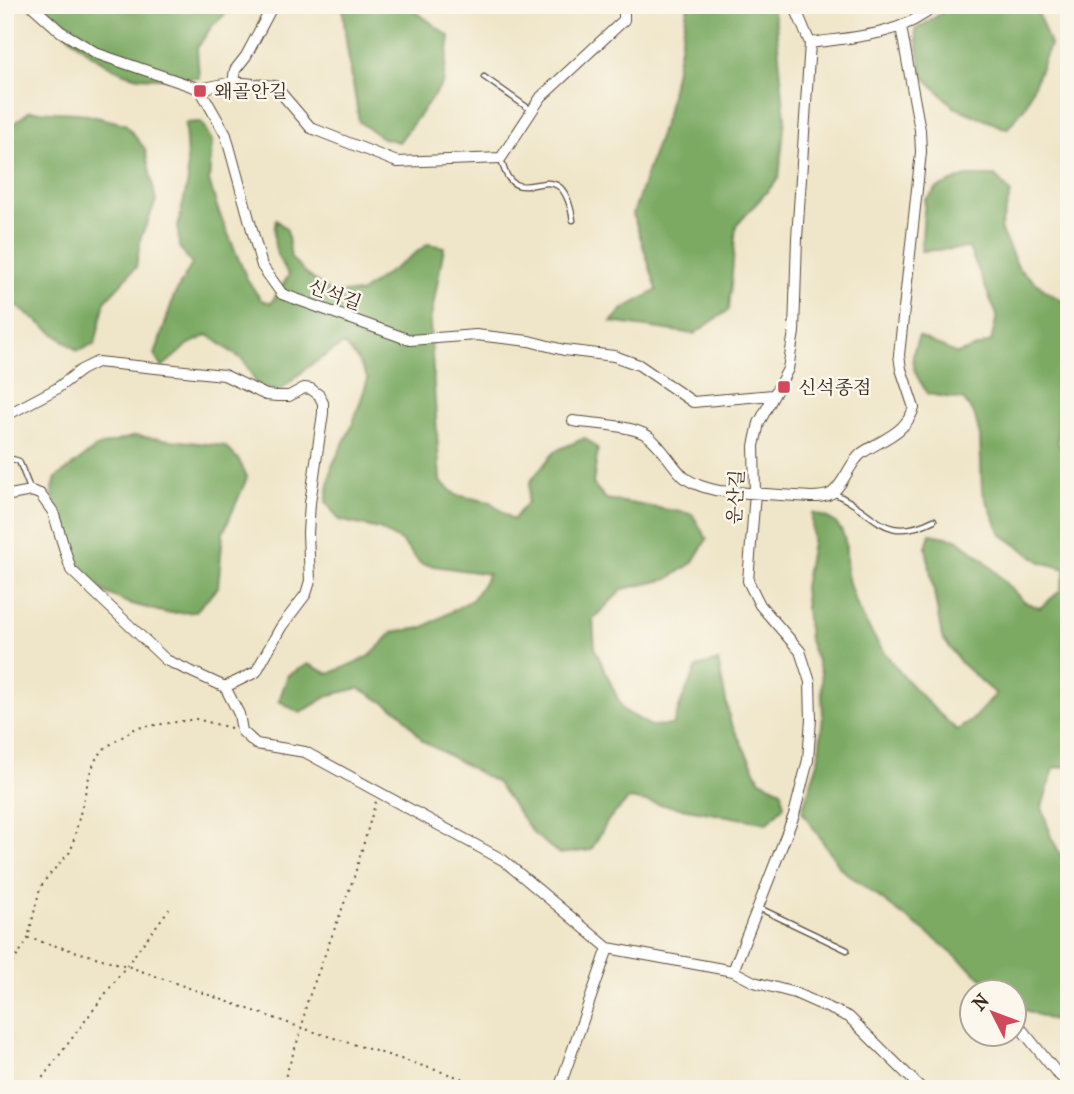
<svg xmlns="http://www.w3.org/2000/svg" width="1074" height="1094" viewBox="0 0 1074 1094" font-family="'IM FELL French Canon','Noto Serif KR',serif">
<rect width="100%" height="100%" fill="#fbf7ec"/>
<filter id="ink" filterUnits="userSpaceOnUse"><feTurbulence type="fractalNoise" baseFrequency=".0143" numOctaves="2"/><feDisplacementMap in="SourceGraphic" scale="14" xChannelSelector="R" yChannelSelector="G"/><feConvolveMatrix kernelMatrix="1 2 1 2 8 2 1 2 1" color-interpolation-filters="sRGB"/></filter>
<filter id="wash" filterUnits="userSpaceOnUse"><feTurbulence type="fractalNoise" baseFrequency=".00686" numOctaves="4" result="noise"/><feDisplacementMap in="SourceGraphic" scale="28" xChannelSelector="R" yChannelSelector="G"/><feGaussianBlur stdDeviation="1.57" result="paint"/><feColorMatrix in="noise" values="0 0 0 0 0 0 0 0 0 0 0 0 0 0 0 0 0 1.4 0 .05"/><feComposite in="paint" operator="in"/></filter>
<g filter="url(#wash)">
<rect width="100%" height="100%" fill="#efe5c8"/>
<path fill="#7caa64" stroke="#5c6a41" stroke-width="2" d="M39 5H235L212 26 197 48 199 78C178 77 154 80 134 76 100 68 61 31 39 5Z
M343 5H407L450 37 443 83 399 142 383 138 359 122C354 83 344 45 343 5Z
M688 5H771L776 24 785 118 779 178 736 226 729 310 694 334 611 322 623 309 657 290 633 214 668 110Z
M948 5H1035L1050 45 1026 105 1007 129 954 107 923 76 915 30 943 12Z
M30 111 79 113 125 124 145 149 156 201 141 237 136 267 105 301 95 344 78 351 11 302 5 303V130Z
M201 122 212 141 209 181 218 210 247 279 261 300 271 303 289 275C276 258 271 242 276 220L287 230 291 258 309 276 331 292 360 293 428 244 444 247 430 323 440 481 456 495 490 502 513 520 527 503 530 482 555 451 585 438 598 449 593 484 606 499 692 514 707 539 692 563 668 579 623 589 593 619 595 649 623 710 651 726 673 725 684 695 697 667 718 661 730 721 760 780 781 790 784 806 767 823 629 799 609 819 591 850 559 854 534 834 497 783 423 741 400 712 359 688 330 695 300 713 279 701 288 675 308 664 329 674 370 656 393 632 422 628 473 599 489 574 421 564 402 542 379 529 339 520 326 502 332 466 352 426 368 379 357 359 344 344 309 366 280 391 258 387 244 361 208 335 189 344 162 367 155 355 174 296 192 264 179 247 178 226 188 181 185 123Z
M966 176H995L1011 193 1000 229 1019 269 1046 291 1069 305V403L1059 415 1058 443 1069 455V766L1054 768 1042 807 1051 837 1069 870V1027L1015 1006 1014 992H999L936 940 841 869 802 811 818 762 823 716 821 672 809 640 804 587 812 543V513C825 517 835 518 842 532 849 545 844 565 848 579 863 638 913 691 957 730L971 721 996 694 962 664 942 637 926 547 930 534 957 539 984 560 1024 602 1040 608 1060 591 1066 569 1041 562 1001 534 982 490 980 437 975 416 964 400 928 394C913 371 907 363 919 336L957 354 991 342 997 315 969 248 921 251 925 199 931 195 937 188Z
M135 436 225 446 239 460 247 478 223 533 218 587 195 612 166 613 128 603 108 594 73 565 52 492 56 478 97 447Z"/>
</g>
<g filter="url(#ink)">
<g fill="none" stroke-linecap="round" stroke-linejoin="round">
<g stroke="#564638" stroke-width="7">
<path id="service" d="M484 77 531 110
M501 158C515 225 560 140 573 220
M5 457 19 461 31 491
M833 493C875 510 882 546 934 520
M759 908 847 950"/>
</g>
<g stroke="#564638" stroke-width="12">
<path id="minor" d="M31 5 60 31 98 54 200 89 226 135 262 266 282 294 410 340 476 335 529 341 564 350 614 356 639 365 693 402 773 395
M810 43C854 37 901 36 936 5
M233 82 235 70 246 56 273 5
M200 89 233 82 275 86 311 128 397 162 501 158 541 97 624 20V5
M5 416 56 389 81 370 97 362 224 375 266 395 277 396H289L304 388 311 389 319 395 323 403V413L310 503 308 533 310 581 306 594 281 627 256 672 225 687
M573 421C593 424 632 425 648 436 663 447 671 465 684 477 694 485 707 488 719 491L811 497C818 497 826 497 832 493 845 483 849 463 862 453 882 439 905 434 914 408L901 369 899 355 921 152 920 130 901 27
M5 496 31 491 40 494 53 512 71 570 166 660 225 687 239 714 242 731 256 744 305 752 503 860 608 948
M733 971 794 815 808 760 811 719 810 682 800 651 760 605 748 581 755 493 754 446 759 423 788 369 794 332 797 238 810 43 794 5
M1014 1020 1057 1073 1069 1084
M559 1089 608 948 733 971 754 982 795 993 849 1017 922 1089"/>
</g>
<path stroke="#564638" stroke-width="2" stroke-dasharray="2 5" stroke-linecap="butt" d="M231 728 196 719 136 728 105 748 96 759 90 773 71 851 48 876 40 888 28 938 127 966 302 1028 496 1089
M5 975 28 939
M34 1089 169 909
M281 1089 302 1028 306 1005 354 877 376 801"/>
<use href="#service" stroke="#fff" stroke-width="4.5"/>
<use href="#minor" stroke="#fff" stroke-width="10"/>
<g stroke="#3b2a1e" stroke-width="6">
<path id="rail" d="M1062 5 1069 16"/>
</g>
<use href="#rail" stroke="#fbf7ec" stroke-width="3.5" stroke-dasharray="10" stroke-linecap="butt"/>
</g>
</g>
<g fill="#d1495b" stroke="#fbf7ec" stroke-width="2.5">
<rect x="193" y="84" width="14" height="14" rx="3.5"/>
<rect x="777" y="380" width="14" height="14" rx="3.5"/>
</g>
<g text-anchor="middle" stroke-width="5" stroke-linejoin="round" paint-order="stroke">
<g font-size="19" fill="#3b2a1e" stroke="#fbf7ec" text-anchor="start">
<text x="214" y="98">왜골안길</text>
<text x="798" y="394">신석종점</text>
</g>
<g font-size="19" fill="#3b2a1e" stroke="#fbf7ec">
<text transform="translate(335 294) rotate(20)" y="7">신석길</text>
<text transform="translate(735 497) rotate(-87)" y="7">운산길</text>
</g>
</g>
<rect width="1074" height="1094" fill="none" stroke="#fbf7ec" stroke-width="28"/>
<g transform="translate(993 1013) rotate(312)"><circle r="33" fill="#fbf7ec" stroke="#aea59a" stroke-width="2"/>
<path d="M0-5L12 26L0 18L-12 26Z" fill="#d1495b"/>
<text y="-10" font-size="19" font-weight="bold" text-anchor="middle" fill="#3b2a1e">N</text>
</g>
</svg>
